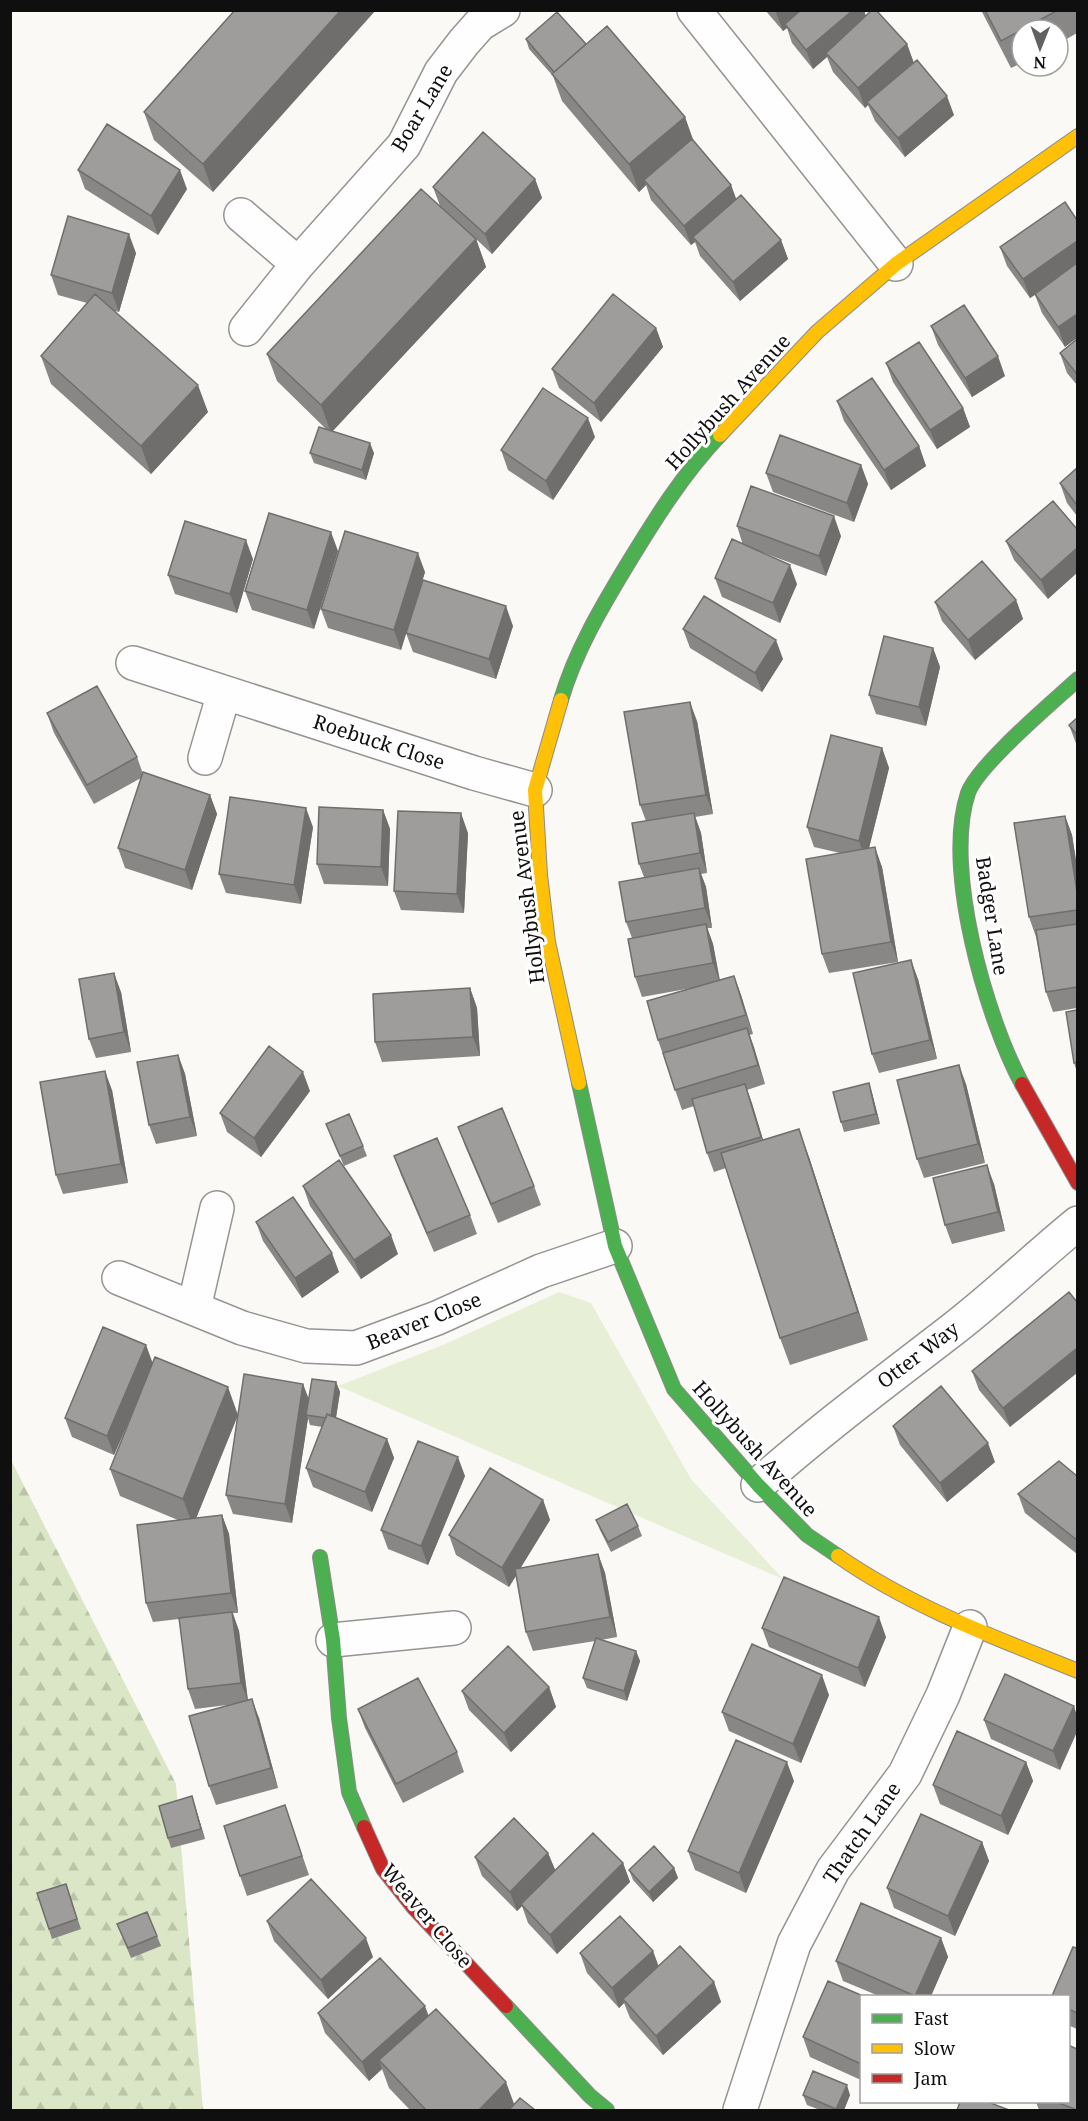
<svg xmlns="http://www.w3.org/2000/svg" width="1088" height="2121" viewBox="0 0 1088 2121" font-family="'Noto Serif',serif">
<defs>
<pattern id="forest-firs" width="22" height="20" patternUnits="userSpaceOnUse" patternTransform="scale(1.5)"><rect width="22" height="20" fill="#dae6c6"/><path d="M5 1l3.5 6h-7zM16 11l3.5 6h-7z" fill="#bac4a9"/></pattern>
</defs>
<rect width="100%" height="100%" fill="#fbf9f6"/>
<path fill="#e8efd7" d="M559 1292 591 1303 691 1479 783 1579 338 1386 443 1345Z"/>
<path fill="url(#forest-firs)" d="M10 1458 176 1784 203 2110H11Z"/>
<g fill="none" stroke-linecap="round" stroke-linejoin="round">
<g stroke="#959493" stroke-width="36">
<path id="street" d="M694 10 896 264
M241 215 298 264
M246 329 298 264 404 145 441 72 464 42 480 24 503 10
M133 663 474 773 535 790
M205 758 224 693
M119 1278 242 1328 306 1346 356 1348 437 1318 541 1271 615 1246
M194 1308 217 1208
M758 1485C820 1430 886 1381 952 1330 995 1297 1035 1258 1078 1223
M333 1640 454 1628
M740 2110 794 1944 833 1870 905 1774 943 1695 970 1627"/>
</g>
<g stroke="#8c8b8a" stroke-width="16">
<path id="fast" d="M561 700C575 652 601 608 627 565 655 519 683 474 720 435
M579 1083 615 1246 674 1389 758 1485 807 1535 838 1556
M1022 1084C986 1017 943 868 968 793 978 765 1053 702 1078 679
M320 1557 333 1640 339 1718 349 1792 364 1827
M506 2006 590 2096 607 2110"/>
</g>
<g stroke="#8c8b8a" stroke-width="16">
<path id="slow" d="M720 435 817 332 896 264 1078 136
M561 700 535 790 540 875 548 942 579 1083
M838 1556C911 1607 996 1638 1078 1671"/>
</g>
<g stroke="#8c8b8a" stroke-width="16">
<path id="jam" d="M1022 1084 1078 1183
M364 1827 383 1869 414 1908 506 2006"/>
</g>
<use href="#street" stroke="#fefefe" stroke-width="33"/>
<use href="#fast" stroke="#4caf50" stroke-width="14"/>
<use href="#slow" stroke="#ffc107" stroke-width="14"/>
<use href="#jam" stroke="#c62828" stroke-width="14"/>
</g>
<path fill="#898785" d="M235 10 213 192 154 140 144 112Z
M765 10H864L866 17 907 44 914 63 954 115 905 157 875 121 868 105 865 108 833 72 827 57 813 69 792 43 787 28 783 31Z
M981 10H1077V33L1058 44V30H1022V63L1011 68Z
M526 39 586 44 685 117 693 141 731 185 736 199 781 240 788 259 740 301 700 256 695 242 691 245 651 200 646 185 639 192 562 101 553 76 529 49Z
M78 170 187 189 158 235 85 189Z
M535 179 542 198 492 254 476 239 486 267 332 431 374 453 366 480 314 463 310 453 327 430 277 381 267 354 440 206 433 187Z
M1065 202V347L1042 313 1035 295 1030 298 1007 266 1000 247Z
M136 253 119 312 115 311 208 412 151 474 51 384 41 356 87 303 58 295 51 275Z
M931 326 1005 376 972 397 938 345Z
M656 328 663 347 601 422 559 388 552 369Z
M1077 339V385L1067 373 1060 353Z
M886 363 963 408 970 427 937 449 893 382Z
M837 401 919 446 926 466 891 490 844 421Z
M595 437 553 500 508 470 501 450Z
M861 465 868 484 854 522 773 492 766 473Z
M1077 468V516L1067 503 1060 483Z
M1053 501 1048 599 1014 560 1006 541Z
M737 526 841 536 826 576 753 549 797 584 780 623 722 597 715 578 743 545Z
M338 551 314 629 252 610 245 591Z
M253 559 237 613 175 594 168 575Z
M425 572 401 650 328 628 321 609Z
M1016 600 1023 619 975 660 942 621 935 602Z
M513 626 496 679 413 652 406 633Z
M683 629 783 659 762 692 690 648Z
M933 648 940 667 926 726 876 714 869 695Z
M47 713 137 757 143 774 210 795 217 814 192 890 125 868 118 848 141 778 94 804 54 733Z
M1077 718V746L1069 725Z
M697 721 713 814 695 817 701 833 707 873 701 874 706 887 712 928H707L713 944 720 980 734 976 741 995 753 1034 749 1035 765 1084 747 1090 763 1140 809 1157 868 1340 790 1365 780 1338 726 1168 714 1172 707 1153 694 1106 682 1110 658 1040 692 988 642 997 635 977 632 938 626 922 644 877 639 864 646 821 640 805Z
M882 748 889 768 869 848 882 867 898 962 829 973 822 954 840 853 814 847 807 827Z
M383 810 390 829 388 886 324 884 317 864Z
M1065 816 1072 835 1077 867V1008L1053 1012 1046 992 1036 937 1029 917Z
M313 827 301 904 226 893 219 874Z
M468 833 464 913 401 910 394 891Z
M918 979 937 1059 879 1073 872 1054Z
M470 988 477 1008 480 1056 382 1062 375 1042Z
M121 992 131 1052 96 1058 89 1039Z
M1077 1010V1072L1074 1063Z
M178 1055 185 1074 197 1136 156 1144 149 1125Z
M869 1083 872 1093 880 1124 844 1132 841 1122Z
M966 1084 985 1163 924 1178 917 1159Z
M112 1090 128 1183 63 1194 56 1175Z
M310 1091 261 1157 227 1132 220 1113Z
M326 1124 363 1146 367 1156 344 1166Z
M458 1127 534 1186 541 1205 498 1223 465 1146Z
M394 1156 470 1215 477 1234 434 1252 401 1175Z
M994 1184 1005 1231 952 1244 945 1225Z
M303 1186 398 1254 361 1279 310 1206Z
M256 1222 339 1272 302 1298 263 1241Z
M1077 1302 1010 1427 979 1390 972 1371Z
M146 1345 153 1364 238 1415 196 1518 222 1515 229 1534 238 1613H233L239 1631 248 1700 259 1718 278 1788 216 1805 209 1786 235 1704 195 1709 188 1689 179 1619 153 1622 146 1603 178 1520 120 1496 110 1469 138 1401 114 1455 72 1437 65 1418Z
M336 1382 340 1392 336 1418 387 1439 394 1458 372 1512 313 1487 306 1468 322 1427 310 1425 308 1418 292 1523 233 1514 226 1495 303 1384 309 1400Z
M893 1426 995 1462 947 1502 900 1445Z
M465 1476 428 1565 388 1549 381 1530Z
M1077 1476V1554L1025 1513 1018 1494Z
M543 1500 550 1520 520 1568 598 1554 605 1573 617 1637 601 1640 636 1651 640 1661 627 1701 587 1688 583 1678 595 1641 533 1651 526 1632 516 1576 509 1587 456 1555 449 1535Z
M596 1520 638 1526 642 1536 611 1552 600 1530Z
M762 1628 886 1637 865 1687 769 1647Z
M549 1687 556 1707 511 1752 469 1710 462 1691Z
M829 1695 801 1763 729 1731 722 1712Z
M1074 1706 1060 1770 991 1739 984 1720Z
M358 1709 457 1752 464 1772 403 1803 365 1728Z
M1026 1762 1033 1781 1008 1835 940 1804 933 1785Z
M794 1781 746 1893 695 1870 688 1851Z
M192 1796 205 1839 171 1848 168 1838Z
M285 1805 309 1875 247 1896 240 1876Z
M982 1842 989 1861 955 1936 894 1908 887 1888Z
M548 1853 555 1870 623 1863 630 1882 557 1954 528 1923 522 1906 517 1911 482 1876 475 1857Z
M674 1868 678 1878 653 1902 633 1880 629 1870Z
M66 1884 81 1929 52 1939 37 1893Z
M267 1921 373 1957 328 1999 274 1941Z
M117 1924 157 1936 161 1946 131 1958Z
M941 1938 948 1957 931 1996H879L843 1981 836 1961Z
M1077 1948V2029L1068 2025V1996Z
M653 1951 658 1966 714 1982 721 2002 663 2055 630 2018 624 2003 619 2008 587 1973 580 1953Z
M861 1996V2080L810 2057 803 2037Z
M318 2013 428 2016 514 2104 535 2110H410L389 2088 382 2069 369 2081 325 2033Z
M803 2095H850L844 2110H820L807 2105Z
M1036 2102H1068L1077 2110H1039Z"/>
<path fill="#6f6e6c" d="M341 10H376L213 192 203 164Z
M778 10H806L785 24 787 28 783 31 776 12Z
M853 10H864L868 23 826 53 827 57 813 69 806 50Z
M907 44 914 64 867 102 868 105 865 108 858 88Z
M947 96 954 115 905 157 898 138Z
M685 117 695 145 644 180 646 185 639 192 629 164Z
M180 170 187 189 158 235 151 216Z
M535 179 542 198 492 254 485 234Z
M731 185 738 204 693 237 695 242 691 245 684 226Z
M129 234 136 253 119 312 112 293Z
M476 239 486 267 331 433 321 405Z
M781 240 788 259 740 301 733 282Z
M1077 241V265L1030 298 1023 279Z
M1077 314V338L1065 347 1058 327Z
M656 328 663 347 601 422 594 403Z
M998 356 1005 376 972 397 965 378Z
M198 385 208 412 151 474 141 446Z
M963 408 970 427 937 449 930 430Z
M588 418 595 437 553 500 546 481Z
M370 443 374 453 366 480 362 470Z
M919 446 926 466 891 490 884 470Z
M861 465 868 484 854 522 847 503Z
M834 516 841 536 826 576 819 556Z
M331 532 338 551 314 629 307 610Z
M246 540 253 559 237 613 230 594Z
M1077 548V573L1048 599 1041 580Z
M418 553 425 572 401 650 394 630Z
M790 565 797 584 780 623 773 603Z
M1016 600 1023 619 975 660 968 640Z
M506 606 513 626 496 679 489 659Z
M776 640 783 659 762 692 755 673Z
M933 648 940 667 926 726 919 707Z
M690 702 697 721 713 814 706 795Z
M882 748 889 768 866 860 859 841Z
M210 795 217 814 192 890 185 870Z
M306 808 313 827 301 904 294 885Z
M383 810 390 829 388 886 381 867Z
M461 813 468 833 464 913 457 894Z
M694 813 701 833 707 873 700 853Z
M1065 816 1072 835 1077 867V892Z
M875 847 882 867 898 962 891 942Z
M699 868 706 887 712 928 705 908Z
M706 924 713 944 720 983 713 963Z
M911 960 918 979 937 1059 930 1040Z
M114 973 121 992 131 1052 124 1032Z
M734 976 741 995 753 1034 746 1015Z
M470 988 477 1008 480 1056 473 1037Z
M747 1028 754 1047 765 1084 758 1065Z
M178 1055 185 1074 197 1136 190 1117Z
M959 1065 966 1084 985 1163 978 1144Z
M105 1071 112 1090 128 1183 121 1164Z
M303 1072 310 1091 261 1157 254 1138Z
M869 1083 872 1093 880 1124 876 1114Z
M745 1084 752 1103 768 1156 761 1137Z
M799 1129 809 1157 868 1340 858 1312Z
M987 1165 994 1184 1005 1231 998 1212Z
M391 1235 398 1254 361 1279 354 1260Z
M332 1253 339 1272 302 1298 295 1278Z
M146 1345 153 1365 114 1455 107 1436Z
M1077 1348V1373L1010 1427 1003 1408Z
M336 1382 340 1392 334 1429 330 1419Z
M303 1384 310 1403 306 1415 308 1418 292 1523 285 1504Z
M228 1387 238 1415 193 1526 183 1499Z
M387 1439 394 1458 372 1512 365 1492Z
M988 1443 995 1462 947 1502 940 1483Z
M458 1457 465 1476 428 1565 421 1546Z
M543 1500 550 1520 509 1587 502 1568Z
M222 1515 229 1534 238 1613 231 1593Z
M598 1554 605 1573 617 1637 610 1617Z
M232 1612 239 1631 248 1702 241 1683Z
M879 1617 886 1637 865 1687 858 1668Z
M636 1651 640 1661 627 1701 624 1691Z
M822 1675 829 1695 801 1763 793 1744Z
M549 1687 556 1707 511 1752 504 1733Z
M252 1699 259 1718 278 1788 271 1768Z
M1074 1706 1077 1716V1732L1060 1770 1053 1751Z
M787 1762 794 1781 746 1893 739 1873Z
M1026 1762 1033 1781 1008 1835 1001 1816Z
M192 1796 195 1806 205 1839 201 1829Z
M982 1842 989 1861 955 1936 948 1916Z
M548 1853 556 1872 521 1904 522 1906 517 1911 510 1892Z
M623 1863 630 1882 557 1954 550 1935Z
M674 1868 678 1878 653 1902 649 1892Z
M366 1938 373 1957 328 1999 321 1980Z
M941 1938 948 1957 931 1996H915Z
M653 1951 660 1970 623 1999 624 2003 619 2008 612 1988Z
M714 1982 721 2002 663 2055 656 2036Z
M425 2006 432 2025 379 2060 382 2069 369 2081 362 2062Z
M506 2082 516 2109 515 2110H479Z
M847 2085 850 2095 844 2110H837L836 2109Z"/>
<path fill="#9f9d9b" stroke="#6f6e6c" stroke-width="1.5" d="M235 10H341L203 164 144 112Z
M801 10H853L806 50 785 24Z
M872 10H876L907 44 858 88 826 53Z
M985 10H1058L1001 41Z
M557 12 586 44 554 72 526 39Z
M607 26 685 117 629 164 552 74Z
M917 60 947 96 898 138 867 102Z
M107 124 180 170 151 216 78 170Z
M483 132 535 179 485 234 433 187Z
M692 139 731 185 684 226 644 180Z
M421 189 476 239 321 405 267 354Z
M741 195 781 240 733 282 693 237Z
M1065 202 1077 220V241L1023 279 1000 247Z
M68 216 129 234 112 293 51 275Z
M1077 263V314L1058 327 1035 294Z
M95 294 198 385 141 446 41 356Z
M613 294 656 328 594 403 552 369Z
M964 305 998 356 965 378 931 326Z
M1077 339V374L1060 353Z
M919 342 963 408 930 430 886 363Z
M872 378 919 446 884 470 837 401Z
M543 388 588 418 546 481 501 450Z
M319 427 370 443 362 470 310 453Z
M780 435 861 465 847 503 766 473Z
M1077 468V505L1060 483Z
M751 486 834 516 819 556 737 526Z
M1053 501 1077 529V548L1041 580 1006 541Z
M269 513 331 532 307 610 245 591Z
M185 521 246 540 230 594 168 575Z
M345 531 418 553 394 630 321 609Z
M732 539 790 565 773 603 715 578Z
M982 561 1016 600 968 640 935 602Z
M423 580 506 606 489 659 406 633Z
M704 596 776 640 755 673 683 629Z
M884 636 933 648 919 707 869 695Z
M97 686 137 757 87 785 47 713Z
M690 702 706 795 640 805 624 712Z
M1077 718V735L1069 725Z
M831 735 882 748 859 841 807 827Z
M143 772 210 795 185 870 118 848Z
M230 797 306 808 294 885 219 874Z
M319 807 383 810 381 867 317 864Z
M398 811 461 813 457 894 394 891Z
M694 813 700 853 639 864 632 823Z
M1065 816 1077 892V910L1029 917 1014 823Z
M875 847 891 942 822 954 806 859Z
M699 868 705 908 626 922 619 882Z
M706 924 713 963 635 977 628 939Z
M1077 924V987L1046 992 1036 930Z
M911 960 930 1040 872 1054 853 973Z
M114 973 124 1032 89 1039 79 979Z
M734 976 746 1015 658 1040 647 1001Z
M470 988 473 1037 375 1042 373 994Z
M1077 1010V1062L1074 1063 1066 1012Z
M747 1028 758 1065 675 1090 663 1053Z
M269 1046 303 1072 254 1138 220 1113Z
M178 1055 190 1117 149 1125 137 1062Z
M959 1065 978 1144 917 1159 897 1080Z
M105 1071 121 1164 56 1175 40 1082Z
M869 1083 876 1114 841 1122 833 1092Z
M745 1084 761 1137 707 1153 692 1099Z
M502 1108 534 1186 491 1204 458 1127Z
M349 1114 363 1146 340 1156 326 1124Z
M799 1129 858 1312 780 1338 721 1153Z
M437 1138 470 1215 427 1233 394 1156Z
M339 1160 391 1235 354 1260 303 1186Z
M987 1165 998 1212 945 1225 933 1178Z
M293 1197 332 1253 295 1278 256 1222Z
M1069 1292 1077 1302V1348L1003 1408 972 1371Z
M103 1327 146 1345 107 1436 65 1418Z
M155 1357 228 1387 183 1499 110 1469Z
M244 1374 303 1384 285 1504 226 1495Z
M312 1379 336 1382 331 1416 327 1414 326 1418 306 1415Z
M941 1386 988 1443 940 1483 893 1426Z
M327 1414 387 1439 365 1492 306 1468Z
M418 1441 458 1457 421 1546 381 1530Z
M1059 1461 1077 1476V1540L1018 1494Z
M490 1468 543 1500 502 1568 449 1535Z
M627 1504 638 1526 608 1542 596 1520Z
M222 1515 231 1593 146 1603 137 1525Z
M598 1554 610 1617 526 1632 515 1569Z
M784 1577 879 1617 858 1668 762 1628Z
M232 1612 241 1683 188 1689 179 1618Z
M596 1638 636 1651 624 1691 583 1678Z
M752 1644 822 1675 793 1744 722 1712Z
M508 1646 549 1687 504 1733 462 1691Z
M1005 1674 1074 1706 1053 1751 984 1720Z
M418 1678 457 1752 396 1784 358 1709Z
M252 1699 271 1768 209 1786 189 1716Z
M957 1731 1026 1762 1001 1816 933 1785Z
M736 1740 787 1762 739 1873 688 1851Z
M192 1796 201 1829 168 1838 159 1806Z
M285 1805 302 1856 240 1876 224 1826Z
M921 1814 982 1842 948 1916 887 1888Z
M514 1818 548 1853 510 1892 475 1857Z
M593 1833 623 1863 550 1935 521 1904Z
M654 1846 674 1868 649 1892 629 1870Z
M311 1879 366 1938 321 1980 267 1921Z
M66 1884 77 1919 49 1929 37 1893Z
M861 1903 941 1938 915 1996 836 1961Z
M147 1912 157 1936 128 1948 117 1924Z
M620 1916 653 1951 612 1988 580 1953Z
M680 1946 714 1982 656 2036 623 1999Z
M1073 1947 1077 1948V2013L1068 2009V1996H1052Z
M380 1958 425 2006 362 2062 318 2013Z
M828 1981 863 1996H861V2064L803 2037Z
M436 2009 506 2082 479 2110H426L379 2060Z
M1068 2045 1077 2049V2110L1056 2102H1068Z
M813 2071 847 2085 836 2109 803 2095Z
M520 2098 535 2110H509Z
M960 2102H988L1009 2110H957Z"/>
<g text-anchor="middle" stroke-width="6" stroke-linejoin="round" paint-order="stroke">
<g font-size="20" fill="#0f0f0f" stroke="#fff">
<text transform="translate(422 108) rotate(-59)" y="7">Boar Lane</text>
<text transform="translate(728 402) rotate(-48)" y="7">Hollybush Avenue</text>
<text transform="translate(379 742) rotate(18)" y="7">Roebuck Close</text>
<text transform="translate(527 897) rotate(-97)" y="7">Hollybush Avenue</text>
<text transform="translate(992 916) rotate(81)" y="7">Badger Lane</text>
<text transform="translate(424 1321) rotate(-22)" y="7">Beaver Close</text>
<text transform="translate(918 1355) rotate(-37)" y="7">Otter Way</text>
<text transform="translate(755 1449) rotate(48)" y="7">Hollybush Avenue</text>
<text transform="translate(862 1833) rotate(-55)" y="7">Thatch Lane</text>
<text transform="translate(427 1916) rotate(50)" y="7">Weaver Close</text>
</g>
</g>
<rect width="1088" height="2121" fill="none" stroke="#0f0f0f" stroke-width="24"/>
<rect x="860" y="1995" width="210" height="108" fill="#ffffff" stroke="#9f9f9f" stroke-width="1.5"/>
<rect x="872" y="2014" width="30" height="9" fill="#4caf50" stroke="#9f9f9f" stroke-width="1.5"/>
<text x="914" y="2025" font-size="18" fill="#0f0f0f">Fast</text>
<rect x="872" y="2044" width="30" height="9" fill="#ffc107" stroke="#9f9f9f" stroke-width="1.5"/>
<text x="914" y="2055" font-size="18" fill="#0f0f0f">Slow</text>
<rect x="872" y="2074" width="30" height="9" fill="#c62828" stroke="#9f9f9f" stroke-width="1.5"/>
<text x="914" y="2085" font-size="18" fill="#0f0f0f">Jam</text>
<g transform="translate(1040 48) rotate(181)"><circle r="28" fill="#ffffff" stroke="#9f9f9f" stroke-width="1.5"/>
<path d="M0-4.5L10 22L0 15L-10 22Z" fill="#626160"/>
<text y="-9" font-size="16" font-weight="bold" text-anchor="middle" fill="#0f0f0f">N</text>
</g>
</svg>
